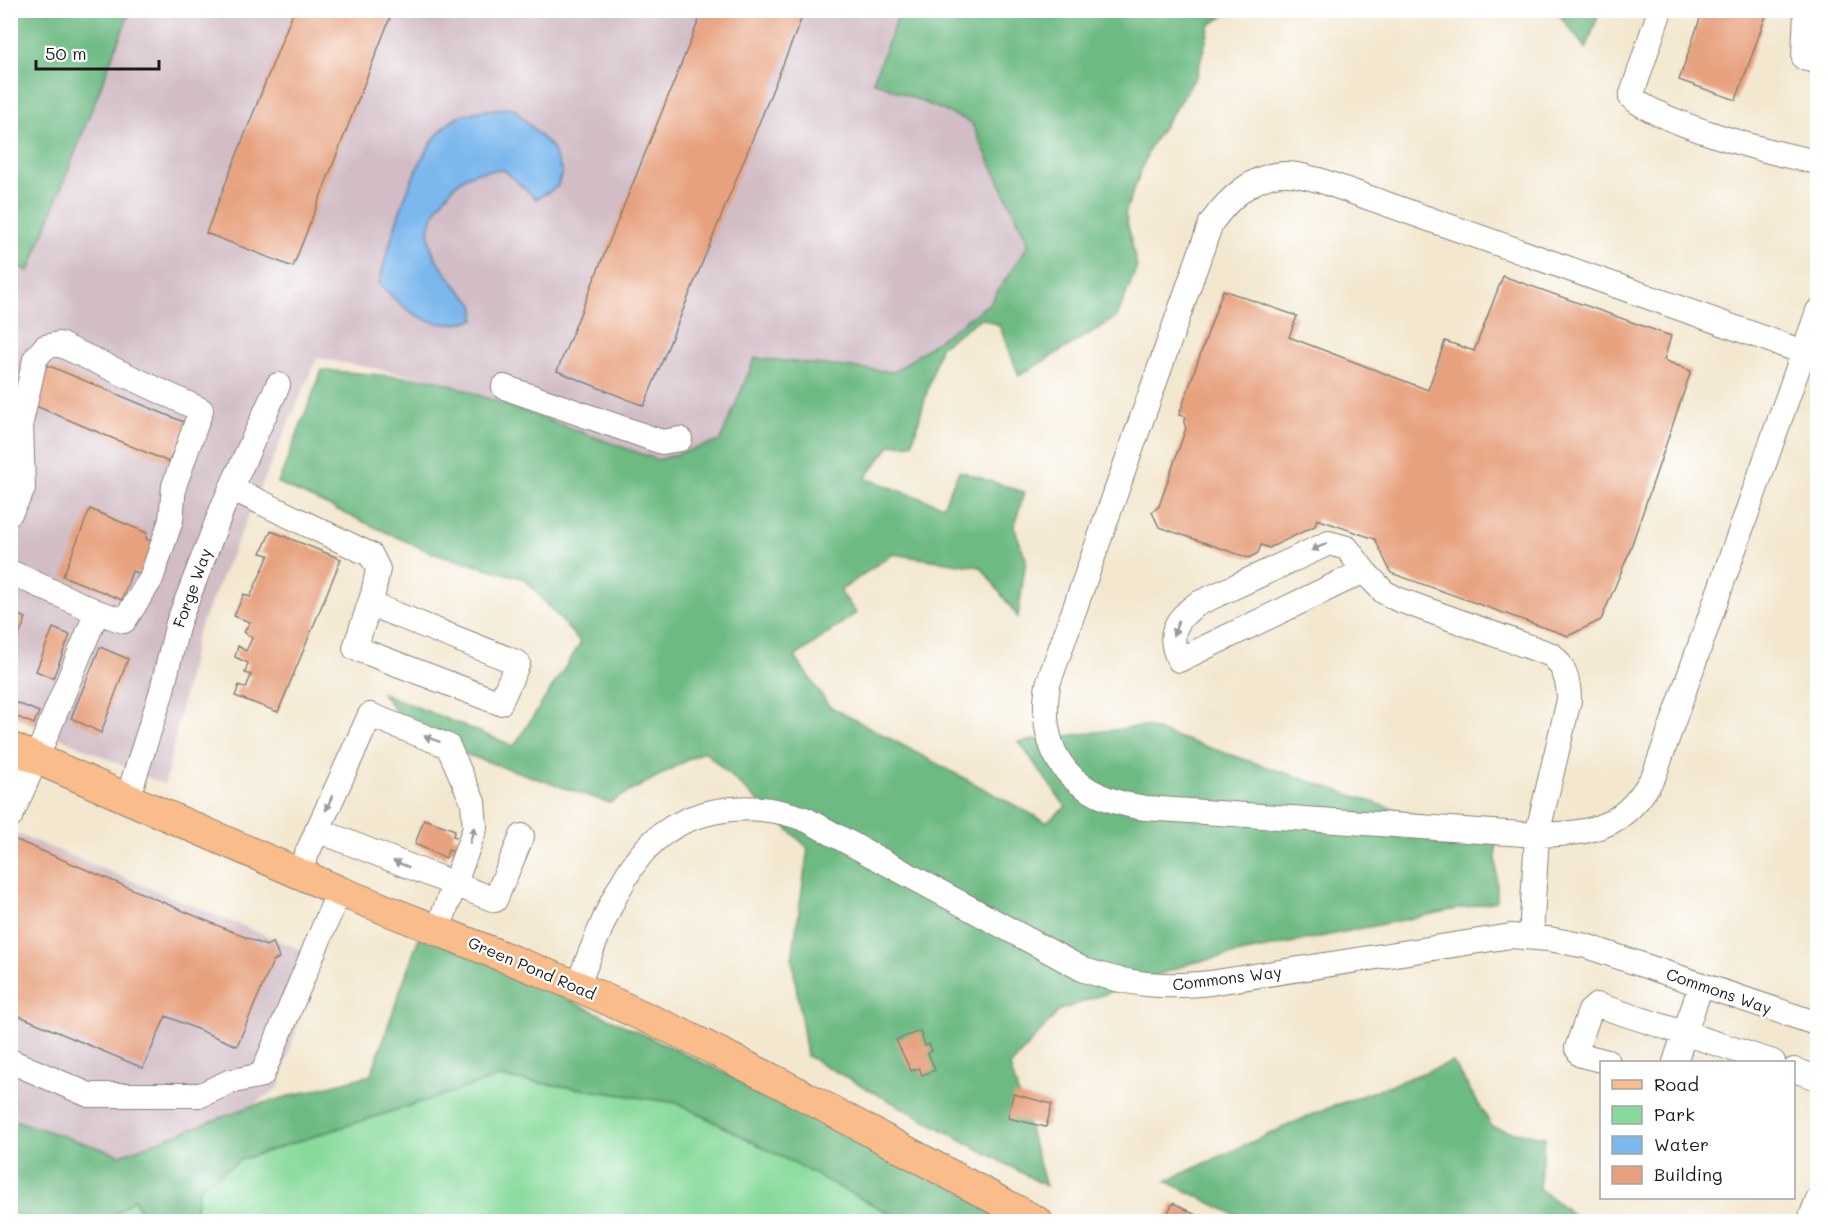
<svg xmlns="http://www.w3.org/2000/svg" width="1828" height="1232" viewBox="0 0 1828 1232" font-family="Mali,sans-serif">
<rect width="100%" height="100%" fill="#fff"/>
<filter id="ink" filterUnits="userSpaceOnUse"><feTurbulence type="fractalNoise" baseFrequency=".0167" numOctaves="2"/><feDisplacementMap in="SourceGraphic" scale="12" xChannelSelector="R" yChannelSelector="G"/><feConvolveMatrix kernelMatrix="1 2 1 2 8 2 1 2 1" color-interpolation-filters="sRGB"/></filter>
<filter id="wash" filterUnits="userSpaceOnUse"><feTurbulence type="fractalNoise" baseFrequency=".008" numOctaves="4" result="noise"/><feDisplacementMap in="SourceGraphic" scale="24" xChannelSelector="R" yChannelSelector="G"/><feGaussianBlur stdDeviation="1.35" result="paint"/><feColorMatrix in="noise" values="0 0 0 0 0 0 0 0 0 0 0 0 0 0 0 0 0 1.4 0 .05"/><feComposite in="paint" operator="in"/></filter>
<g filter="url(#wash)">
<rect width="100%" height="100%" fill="#f3e7cf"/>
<path fill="#d2bdc6" d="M130 10 900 11 873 81 971 122 1029 244 990 303 894 373 756 358 720 441 658 460 437 380 317 358 197 634 165 785 11 715 10 264 29 270Z
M10 831 318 957 279 1087 252 1106 121 1155 11 1119Z"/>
<path fill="#87da9b" stroke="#527b5c" stroke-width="1.5" d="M499 1077 678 1103 897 1217 901 1221 194 1222 199 1188 240 1160Z
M134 1199 146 1221 106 1222Z"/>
<path fill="#6dba83" stroke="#446b50" stroke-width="1.5" d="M10 11H130L29 271 11 264Z
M900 11H1231L1210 25 1197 75 1150 147 1125 213 1137 267 1117 317 1019 376 999 325 981 318 940 347 912 444 891 445 865 478 943 506 959 471 1024 492 1014 527 1026 559 1018 617 981 567 892 554 840 591 856 613 795 657 829 706 1046 822 1066 807 1019 742 1144 726 1496 843 1497 901 1191 963 1060 1010 1010 1066 1046 1186 807 1056 792 959 808 848 704 751 609 803 415 737 382 693 514 746 581 643 525 579 432 553 278 483 322 370 437 380 658 460 720 441 755 358 894 372 990 303 1029 244 971 122 873 81Z
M1556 11H1600L1586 49Z
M420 934C623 1021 822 1118 1017 1221H901L897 1217 678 1103 499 1077 240 1160 199 1188 194 1221H146L134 1199 106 1221 11 1222V1119L121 1155 252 1106 371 1075Z
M1453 1062 1493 1128 1545 1137 1539 1188 1581 1221H1248L1166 1181 1315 1113Z"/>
<path fill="#7cb8ee" stroke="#4c6a85" stroke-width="1.5" d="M513 108 552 148 562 172 557 187 536 199 504 170C474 171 464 172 445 197 414 234 433 261 462 292 465 297 473 301 474 306 476 310 475 315 475 319 434 334 406 313 379 283 391 240 416 136 459 117 475 110 495 109 513 108Z"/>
<g id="blocks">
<path fill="#e7a17e" d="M294 10H393L293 267 206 233Z
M703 10H805L644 406 557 371Z
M1703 10H1768L1736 100 1679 80Z
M1503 276 1671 336 1664 360 1691 371 1629 553 1601 620 1568 636 1391 573 1375 539 1317 519 1315 526 1269 548 1261 545 1258 553 1249 558 1159 527 1152 512 1159 506 1186 428 1184 423 1186 417 1179 415 1223 290 1297 316 1289 337 1428 390 1445 341 1474 351Z
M47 365 186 423 169 462 31 404Z
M90 509 147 533 146 539 160 544 146 576 132 571 122 600 63 576Z
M271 531 341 559 278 712 235 696 239 685 246 688 251 675 245 673 248 663 235 657 238 646 246 651 252 638 244 632 250 622 234 616 244 594 250 597 269 555 261 553Z
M10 612 26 618 11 656H10Z
M53 628 70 635 53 678 36 671Z
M100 647 128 659 101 733 71 718Z
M10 700 39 712 34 724 10 714Z
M424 819 455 830 453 836 462 839 457 853 448 850 446 858 415 844Z
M14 839 266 946 273 942 279 958 273 961 237 1046 166 1016 143 1068 10 1012V848Z
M920 1031 925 1046 929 1044 932 1051 928 1053 935 1070 922 1075 919 1068 911 1071 896 1040Z
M1013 1094 1052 1104 1046 1127 1008 1118Z
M1173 1203 1200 1217 1198 1222 1164 1221Z"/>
</g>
</g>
<g filter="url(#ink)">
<use href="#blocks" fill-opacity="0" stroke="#888276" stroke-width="1.5"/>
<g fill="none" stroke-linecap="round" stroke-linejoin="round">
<g stroke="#888276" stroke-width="26">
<path id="minor" d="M1660 10 1631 97C1662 124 1774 154 1818 162
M1806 10 1804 58 1818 62
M1803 352 1319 180C1309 178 1298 174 1287 174 1255 173 1228 199 1211 223L1048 684C1036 758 1075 799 1146 808L1537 835C1594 834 1627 827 1655 773L1818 311
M504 387 662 442 680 439
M231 488 371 555 378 569 373 594 355 648 500 703 518 663 370 604
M10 513 23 489 21 422 35 359 45 347 59 344 201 410 174 486 171 520 151 579 124 621 97 612
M1364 571 1179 660C1166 634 1176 619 1197 604L1329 543 1347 548 1364 571 1384 592 1397 599 1552 655C1565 667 1569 683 1569 700L1537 835 1531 937
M10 572 97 612C68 680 42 749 10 817
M127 800 161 694 178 623 224 504 278 385
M317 830 495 900 522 836
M298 873 370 715 448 746 473 802 475 828 438 929
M577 986C595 944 611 894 639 857 679 806 750 798 807 820L1084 970C1130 985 1162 988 1210 983L1511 936 1549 939 1586 946 1818 1024
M10 1061 89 1095H201L229 1082 262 1075 339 891
M1608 1062 1581 1055 1577 1048 1590 1011 1597 1005 1773 1062
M1675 1062 1701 985
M1794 1070 1818 1078
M1810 1220 1818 1199"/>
</g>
<g stroke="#888276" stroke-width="32">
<path id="major" d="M10 747 339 891 577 986 678 1032 780 1083 1038 1222"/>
</g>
<use href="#minor" stroke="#fff" stroke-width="24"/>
<use href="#major" stroke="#f9bc8a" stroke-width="30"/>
</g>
<defs><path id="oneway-solid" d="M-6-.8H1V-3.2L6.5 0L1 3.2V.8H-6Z" transform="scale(1.5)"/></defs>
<g fill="#999">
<use href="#oneway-solid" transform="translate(1319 547) rotate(156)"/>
<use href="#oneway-solid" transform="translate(1176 628) rotate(112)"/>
<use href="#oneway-solid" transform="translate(432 739) rotate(-159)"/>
<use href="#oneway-solid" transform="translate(329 803) rotate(114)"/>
<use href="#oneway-solid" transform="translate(472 835) rotate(-75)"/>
<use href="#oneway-solid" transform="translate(401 864) rotate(-158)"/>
</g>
</g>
<g text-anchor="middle" stroke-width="4.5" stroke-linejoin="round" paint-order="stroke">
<g font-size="16" fill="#1c1c1c" stroke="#fff">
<text transform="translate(192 588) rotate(-70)" y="6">Forge Way</text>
<text transform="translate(532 968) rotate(23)" y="6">Green Pond Road</text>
<text transform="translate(1227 978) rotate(-7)" y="6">Commons Way</text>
<text transform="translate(1719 991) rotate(19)" y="6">Commons Way</text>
</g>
</g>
<rect width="1828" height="1232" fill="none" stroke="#fff" stroke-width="36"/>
<rect x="1600" y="1061" width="195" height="138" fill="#ffffff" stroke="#a4a4a4" stroke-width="1.5"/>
<rect x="1612" y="1080" width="30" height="9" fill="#f9bc8a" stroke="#a4a4a4" stroke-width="1.5"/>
<text x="1654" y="1091" font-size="18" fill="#1c1c1c">Road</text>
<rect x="1612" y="1106" width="30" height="18" fill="#87da9b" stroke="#a4a4a4" stroke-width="1.5"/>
<text x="1654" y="1121" font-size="18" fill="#1c1c1c">Park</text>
<rect x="1612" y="1136" width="30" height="18" fill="#7cb8ee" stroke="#a4a4a4" stroke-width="1.5"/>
<text x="1654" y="1151" font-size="18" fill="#1c1c1c">Water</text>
<rect x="1612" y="1166" width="30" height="18" fill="#e7a17e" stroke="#a4a4a4" stroke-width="1.5"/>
<text x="1654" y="1181" font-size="18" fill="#1c1c1c">Building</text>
<path d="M36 60v9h123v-9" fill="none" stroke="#1c1c1c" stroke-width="3"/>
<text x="45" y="60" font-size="18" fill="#1c1c1c" stroke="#ffffff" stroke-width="4.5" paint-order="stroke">50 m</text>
</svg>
